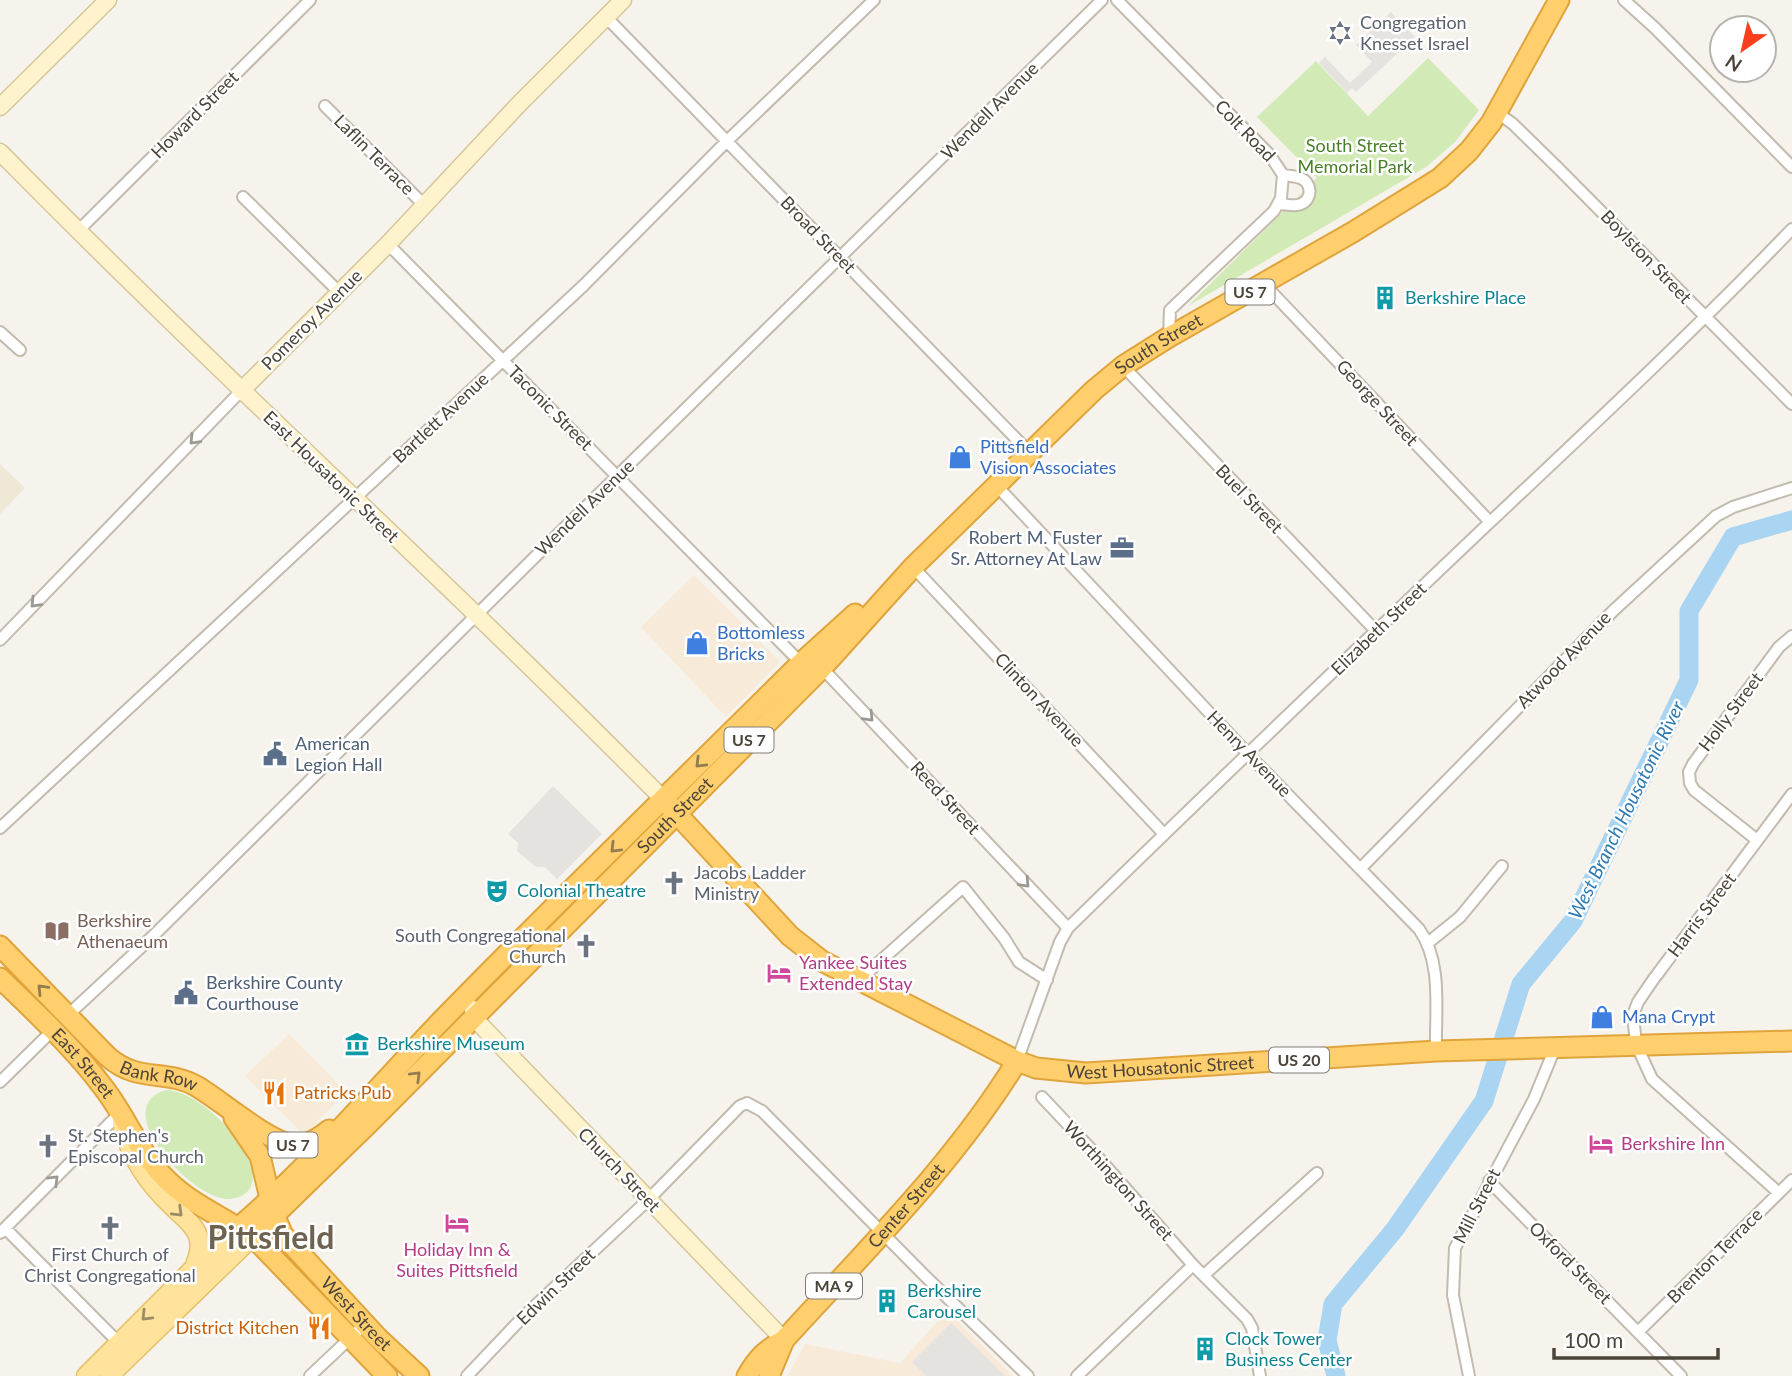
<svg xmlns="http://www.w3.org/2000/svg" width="1792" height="1376" viewBox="0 0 1792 1376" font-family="Lato,sans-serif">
<rect width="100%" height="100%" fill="#f6f3ec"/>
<path fill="#f7ead8" d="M694 575 780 662 726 717 641 627Z
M289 1034 346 1092 304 1135 245 1076Z
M947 1311 1013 1376H787L805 1344 900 1363Z"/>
<path fill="#efe8d6" d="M0 464 25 488 0 514Z"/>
<path fill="#d2eab5" d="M1428 58 1479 110 1455 142 1426 167 1188 306 1317 178 1257 117 1316 61 1368 116Z
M167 1090C212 1092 291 1190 231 1199 193 1203 105 1105 167 1090Z"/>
<path fill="#e5e3e0" d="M1391 12 1415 37 1356 92 1352 88 1347 93 1319 63 1325 57 1350 83 1372 62 1356 45Z
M553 786 602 834 557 879 545 867H536L517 851 518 843 508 834Z
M951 1323 1005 1376H926L912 1362Z"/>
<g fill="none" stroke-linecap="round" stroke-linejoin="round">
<path stroke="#a9d4f2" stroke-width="19" d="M1336 1376 1327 1340 1333 1304 1395 1229 1484 1101 1521 984 1573 921 1689 680V611L1733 537 1792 520"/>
<g stroke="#c2bbae" stroke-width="14">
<path id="street" d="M1117 0 1269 154 1283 175 1281 198 1274 211 1170 310 1169 337
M1624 0 1655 28 1792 167
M607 18 1029 452
M325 106 423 204
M1498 113 1513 124 1557 167 1792 404
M243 197 339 292
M1279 204C1286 204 1295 207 1301 204 1313 199 1312 182 1300 178 1295 176 1289 176 1283 175
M79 230 310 0
M388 244 801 663
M1264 284 1490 522
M0 332 20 350
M1123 366 1376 631
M996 485 1248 754 1419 929C1443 963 1435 1011 1436 1051
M913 567 1164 834
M0 640 241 391
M822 668 1068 928
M0 828 583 286 727 141 874 0
M1757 840 1694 790 1690 783 1689 772 1693 764 1779 647 1792 636
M1361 868 1613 611 1716 516 1733 507 1792 488
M1429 942 1460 917 1502 866
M858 981 963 887 1004 938 1019 962 1047 980
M68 1015 152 937 548 544 1102 0
M1017 1061 1060 942 1068 928C1207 792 1347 658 1488 524 1591 427 1694 331 1792 229
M0 1082 53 1030
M1042 1097 1089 1147 1193 1265
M1489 1181 1681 1376
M1779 1193 1652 1079 1636 1044 1633 1015 1638 1002 1653 980 1792 794
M5 1228 119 1343
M0 1233 120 1113
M1204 1275 1317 1173
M1638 1332 1792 1180
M310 1376 365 1324
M467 1376 522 1318 648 1200 740 1106 747 1103 762 1111 925 1276 1028 1376
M1077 1376 1193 1265 1247 1319 1252 1328 1260 1376
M1469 1376 1453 1295 1455 1248 1534 1099 1555 1048"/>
</g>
<g stroke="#d6c79b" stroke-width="19">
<path id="secondary" d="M0 107 108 0
M0 152C217 373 447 580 664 800
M241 391 388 244 520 103 623 0
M473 1009 474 1018 784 1340"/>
</g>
<g stroke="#e6c16a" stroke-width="21">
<path id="primary" d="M122 1123C130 1158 148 1183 173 1207 181 1215 194 1224 198 1236 202 1247 198 1257 194 1268
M86 1376 194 1268 238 1228
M109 1376 252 1237"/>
</g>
<g stroke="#e0a43c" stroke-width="23">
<g id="highway">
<path id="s1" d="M664 800 790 936 822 961 1017 1061 1036 1068 1086 1073 1436 1051 1792 1041"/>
<path id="s2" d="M0 946 107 1056C138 1084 166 1068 198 1087 221 1101 267 1140 290 1144 306 1147 318 1139 329 1130"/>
<path id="s3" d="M0 978C36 1013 73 1047 103 1087 126 1116 139 1153 166 1179 195 1208 229 1218 258 1242L387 1376"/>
<path id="s4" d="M234 1118 260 1156 274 1215 283 1235 379 1339 419 1376"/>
<path d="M238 1228C312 1164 375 1090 443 1019 560 899 681 782 801 663L855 614"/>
<path id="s5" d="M252 1237 368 1124 822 668 913 567 1094 390 1123 366 1169 337 1353 232 1440 178 1469 151 1491 123 1559 0"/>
<path id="s6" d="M747 1376C757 1359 766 1349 784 1340 865 1251 954 1164 1017 1061"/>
<path d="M769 1376 784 1340"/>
</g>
</g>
<use href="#street" stroke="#fff" stroke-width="10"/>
<use href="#secondary" stroke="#fff3cd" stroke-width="16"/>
<use href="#primary" stroke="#ffe39c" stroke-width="18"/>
<use href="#highway" stroke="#ffcf6e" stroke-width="19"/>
</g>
<defs><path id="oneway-chevron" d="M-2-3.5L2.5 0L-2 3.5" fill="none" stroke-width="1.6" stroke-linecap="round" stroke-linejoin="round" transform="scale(1.75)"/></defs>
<g stroke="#9c9892">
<use href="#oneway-chevron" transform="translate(194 440) rotate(134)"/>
<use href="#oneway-chevron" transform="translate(35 603) rotate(134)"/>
<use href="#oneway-chevron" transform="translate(869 717) rotate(47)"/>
<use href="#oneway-chevron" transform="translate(1025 883) rotate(47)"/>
<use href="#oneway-chevron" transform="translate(54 1180) rotate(-45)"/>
</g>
<g stroke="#937c4e">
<use href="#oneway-chevron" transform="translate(700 763) rotate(135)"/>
<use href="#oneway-chevron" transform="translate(615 848) rotate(135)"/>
<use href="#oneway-chevron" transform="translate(42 989) rotate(-134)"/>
<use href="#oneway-chevron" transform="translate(416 1076) rotate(-45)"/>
</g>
<g stroke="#9c8c66">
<use href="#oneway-chevron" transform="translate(178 1212) rotate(44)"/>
<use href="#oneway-chevron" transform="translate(146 1316) rotate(135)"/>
</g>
<defs>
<g id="synagogue-bare" transform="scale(1.89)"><path d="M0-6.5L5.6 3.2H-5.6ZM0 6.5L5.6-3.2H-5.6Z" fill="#6b7280" stroke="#fff" stroke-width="2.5" paint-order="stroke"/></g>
<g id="building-bare" transform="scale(1.89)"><path d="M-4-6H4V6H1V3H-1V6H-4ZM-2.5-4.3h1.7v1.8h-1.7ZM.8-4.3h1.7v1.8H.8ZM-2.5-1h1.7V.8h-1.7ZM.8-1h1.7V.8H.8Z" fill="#0f9aa8" stroke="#fff" stroke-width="2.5" paint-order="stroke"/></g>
<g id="shop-bare" transform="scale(1.89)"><path d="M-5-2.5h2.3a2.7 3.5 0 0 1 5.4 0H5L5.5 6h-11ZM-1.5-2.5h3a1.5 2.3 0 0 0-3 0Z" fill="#3f7fe0" stroke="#fff" stroke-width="2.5" paint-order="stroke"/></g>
<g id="office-bare" transform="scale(1.89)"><path d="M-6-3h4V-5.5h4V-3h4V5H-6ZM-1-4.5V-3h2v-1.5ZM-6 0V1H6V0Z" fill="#5c6f8a" stroke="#fff" stroke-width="2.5" paint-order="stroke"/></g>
<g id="civic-bare" transform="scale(1.89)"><path d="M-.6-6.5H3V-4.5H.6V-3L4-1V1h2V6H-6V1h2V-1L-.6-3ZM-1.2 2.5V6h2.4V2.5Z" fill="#5c6f8a" stroke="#fff" stroke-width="2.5" paint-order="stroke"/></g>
<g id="church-bare" transform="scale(1.89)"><path d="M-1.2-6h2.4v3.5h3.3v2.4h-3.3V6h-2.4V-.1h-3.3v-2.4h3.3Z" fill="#6b7280" stroke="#fff" stroke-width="2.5" paint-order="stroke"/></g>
<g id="theatre-bare" transform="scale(1.89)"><path d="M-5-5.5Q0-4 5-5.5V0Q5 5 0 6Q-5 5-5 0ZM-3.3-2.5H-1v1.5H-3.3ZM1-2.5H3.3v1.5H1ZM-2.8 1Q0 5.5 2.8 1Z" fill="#0f9aa8" stroke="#fff" stroke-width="2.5" paint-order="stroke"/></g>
<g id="library-bare" transform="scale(1.89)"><path d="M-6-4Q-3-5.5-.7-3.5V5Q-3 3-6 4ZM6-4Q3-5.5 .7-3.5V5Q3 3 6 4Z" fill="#8d6e63" stroke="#fff" stroke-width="2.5" paint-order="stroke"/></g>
<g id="hotel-bare" transform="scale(1.89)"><path d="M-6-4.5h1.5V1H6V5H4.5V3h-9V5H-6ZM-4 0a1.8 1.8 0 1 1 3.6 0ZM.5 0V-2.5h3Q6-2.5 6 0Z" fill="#d1479c" stroke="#fff" stroke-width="2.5" paint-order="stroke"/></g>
<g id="museum-bare" transform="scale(1.89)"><path d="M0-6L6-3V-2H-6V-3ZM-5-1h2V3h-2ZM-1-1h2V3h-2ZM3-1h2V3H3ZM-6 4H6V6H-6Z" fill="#0f9aa8" stroke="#fff" stroke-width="2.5" paint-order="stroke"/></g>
<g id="restaurant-bare" transform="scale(1.89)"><path d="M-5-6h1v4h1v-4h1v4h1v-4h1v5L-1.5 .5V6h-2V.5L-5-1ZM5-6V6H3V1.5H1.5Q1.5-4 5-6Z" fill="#e8710a" stroke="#fff" stroke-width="2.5" paint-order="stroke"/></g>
</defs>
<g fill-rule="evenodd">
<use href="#synagogue-bare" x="1340" y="33"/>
<use href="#building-bare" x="1385" y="298"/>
<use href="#shop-bare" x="960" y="457"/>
<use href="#office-bare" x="1122" y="548"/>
<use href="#shop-bare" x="697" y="643"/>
<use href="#civic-bare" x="275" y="754"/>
<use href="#church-bare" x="674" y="883"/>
<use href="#theatre-bare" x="497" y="891"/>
<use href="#library-bare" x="57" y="931"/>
<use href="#church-bare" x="586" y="946"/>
<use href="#hotel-bare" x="779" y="973"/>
<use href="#civic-bare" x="186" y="993"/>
<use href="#shop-bare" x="1602" y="1017"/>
<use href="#museum-bare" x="357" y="1044"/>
<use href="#restaurant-bare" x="274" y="1093"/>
<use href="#hotel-bare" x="1601" y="1144"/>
<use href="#church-bare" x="48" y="1146"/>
<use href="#hotel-bare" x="457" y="1223"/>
<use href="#church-bare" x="110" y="1228"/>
<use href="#building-bare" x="887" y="1301"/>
<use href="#restaurant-bare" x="319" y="1328"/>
<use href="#building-bare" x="1205" y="1349"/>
</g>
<g text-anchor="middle" stroke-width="5" stroke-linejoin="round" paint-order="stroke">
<g fill="#fff" stroke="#817c74" stroke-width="2">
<rect x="1225.5" y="279.5" width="49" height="25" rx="5"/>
<rect x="724.5" y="727.5" width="49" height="25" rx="5"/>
<rect x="1269" y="1047.5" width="60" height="25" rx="5"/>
<rect x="268.5" y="1132.5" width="49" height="25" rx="5"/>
<rect x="806" y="1273.5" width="56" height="25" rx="5"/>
</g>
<g font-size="16" font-weight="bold" fill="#4b4439">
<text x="1250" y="298">US 7</text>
<text x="749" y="746">US 7</text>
<text x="1299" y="1066">US 20</text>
<text x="293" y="1151">US 7</text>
<text x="834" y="1292">MA 9</text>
</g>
<g font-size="18" fill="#5b616d" stroke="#fff" text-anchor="start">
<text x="1360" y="29">Congregation<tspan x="1360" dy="21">Knesset Israel</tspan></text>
<text x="694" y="879">Jacobs Ladder<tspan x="694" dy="21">Ministry</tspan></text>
<text x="566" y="942" text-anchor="end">South Congregational<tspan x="566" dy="21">Church</tspan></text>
<text x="68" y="1142">St. Stephen's<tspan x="68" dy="21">Episcopal Church</tspan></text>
<text x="110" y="1261" text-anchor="middle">First Church of<tspan x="110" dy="21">Christ Congregational</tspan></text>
</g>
<g font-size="18" fill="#4b4439" stroke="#fff">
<text transform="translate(990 111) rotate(-45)" y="6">Wendell Avenue</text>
<text transform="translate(195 115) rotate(-45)" y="6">Howard Street</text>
<text transform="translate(1245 131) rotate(46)" y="6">Colt Road</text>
<text transform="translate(374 155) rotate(45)" y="6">Laflin Terrace</text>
<text transform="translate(818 235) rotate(46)" y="6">Broad Street</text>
<text transform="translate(1646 257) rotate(46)" y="6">Boylston Street</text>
<text transform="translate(312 320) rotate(-45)" y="6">Pomeroy Avenue</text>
<text dy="6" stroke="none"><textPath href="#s5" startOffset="1274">South Street</textPath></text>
<text transform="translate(1377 403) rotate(47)" y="6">George Street</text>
<text transform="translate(550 408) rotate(45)" y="6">Taconic Street</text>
<text transform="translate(441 418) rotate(-43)" y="6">Bartlett Avenue</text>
<text transform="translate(331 477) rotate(44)" y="6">East Housatonic Street</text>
<text transform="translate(1249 499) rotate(46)" y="6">Buel Street</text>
<text transform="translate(585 508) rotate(-44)" y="6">Wendell Avenue</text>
<text transform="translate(1379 629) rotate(-44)" y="6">Elizabeth Street</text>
<text transform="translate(1564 660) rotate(-46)" y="6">Atwood Avenue</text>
<text transform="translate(1039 700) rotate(47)" y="6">Clinton Avenue</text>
<text transform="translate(1731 712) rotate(-53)" y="6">Holly Street</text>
<text transform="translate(1249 754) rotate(46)" y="6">Henry Avenue</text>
<text transform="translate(945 798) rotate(47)" y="6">Reed Street</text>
<text dy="6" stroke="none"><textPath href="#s5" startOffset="597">South Street</textPath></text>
<text transform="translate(1702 915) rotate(-53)" y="6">Harris Street</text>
<text dy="6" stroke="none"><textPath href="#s3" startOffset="119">East Street</textPath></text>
<text dy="6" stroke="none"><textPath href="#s1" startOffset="590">West Housatonic Street</textPath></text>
<text dy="6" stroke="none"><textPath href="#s2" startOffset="210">Bank Row</textPath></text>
<text transform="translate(619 1170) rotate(46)" y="6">Church Street</text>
<text transform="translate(1118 1181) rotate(48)" y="6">Worthington Street</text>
<text dy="6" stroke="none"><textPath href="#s6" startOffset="234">Center Street</textPath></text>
<text transform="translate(1477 1206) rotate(-63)" y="6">Mill Street</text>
<text transform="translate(1715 1256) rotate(-45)" y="6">Brenton Terrace</text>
<text transform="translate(1570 1263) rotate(45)" y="6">Oxford Street</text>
<text transform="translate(556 1287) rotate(-44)" y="6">Edwin Street</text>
<text dy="6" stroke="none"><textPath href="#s4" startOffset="236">West Street</textPath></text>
</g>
<g font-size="18" fill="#4a7f2a" stroke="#fff">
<text x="1355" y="152">South Street<tspan x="1355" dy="21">Memorial Park</tspan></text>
</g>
<g font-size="18" fill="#0d838f" stroke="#fff" text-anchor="start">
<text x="1405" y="304">Berkshire Place</text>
<text x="517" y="897">Colonial Theatre</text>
<text x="377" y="1050">Berkshire Museum</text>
<text x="907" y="1297">Berkshire<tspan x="907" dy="21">Carousel</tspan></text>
<text x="1225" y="1345">Clock Tower<tspan x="1225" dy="21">Business Center</tspan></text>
</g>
<g font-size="18" fill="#366cbe" stroke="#fff" text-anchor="start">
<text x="980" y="453">Pittsfield<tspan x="980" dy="21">Vision Associates</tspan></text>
<text x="717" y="639">Bottomless<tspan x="717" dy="21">Bricks</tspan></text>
<text x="1622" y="1023">Mana Crypt</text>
</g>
<g font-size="18" fill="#4e5e75" stroke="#fff" text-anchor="start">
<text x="1102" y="544" text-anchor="end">Robert M. Fuster<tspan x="1102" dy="21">Sr. Attorney At Law</tspan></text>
<text x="295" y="750">American<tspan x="295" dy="21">Legion Hall</tspan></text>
<text x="206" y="989">Berkshire County<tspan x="206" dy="21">Courthouse</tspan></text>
</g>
<g font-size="18" fill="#785e54" stroke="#fff" text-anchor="start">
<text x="77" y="927">Berkshire<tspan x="77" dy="21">Athenaeum</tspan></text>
</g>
<g font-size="18" fill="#b23c85" stroke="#fff" text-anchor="start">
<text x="799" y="969">Yankee Suites<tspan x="799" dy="21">Extended Stay</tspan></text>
<text x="1621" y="1150">Berkshire Inn</text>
<text x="457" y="1256" text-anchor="middle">Holiday Inn &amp;<tspan x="457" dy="21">Suites Pittsfield</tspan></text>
</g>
<g font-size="18" fill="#c56008" stroke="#fff" text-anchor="start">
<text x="294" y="1099">Patricks Pub</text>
<text x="299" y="1334" text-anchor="end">District Kitchen</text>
</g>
<g font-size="19" font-style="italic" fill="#2e7ab2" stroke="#fff">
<text transform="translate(1626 810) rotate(-64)" y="7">West Branch Housatonic River</text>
</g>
<g font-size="32" font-weight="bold" fill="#6e6250" stroke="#fff">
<text x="271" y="1249">Pittsfield</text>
</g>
</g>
<g transform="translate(1743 49) rotate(214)"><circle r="33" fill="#ffffff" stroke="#b7b4b0" stroke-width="2"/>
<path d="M0-5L12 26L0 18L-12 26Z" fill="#fc3f1d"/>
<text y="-10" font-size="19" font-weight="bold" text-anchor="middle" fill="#4b4439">N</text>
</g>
<path d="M1554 1348v10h164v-10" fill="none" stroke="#4b4439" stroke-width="3.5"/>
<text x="1564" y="1348" font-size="21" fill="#4b4439" stroke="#ffffff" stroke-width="5" paint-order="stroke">100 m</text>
</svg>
